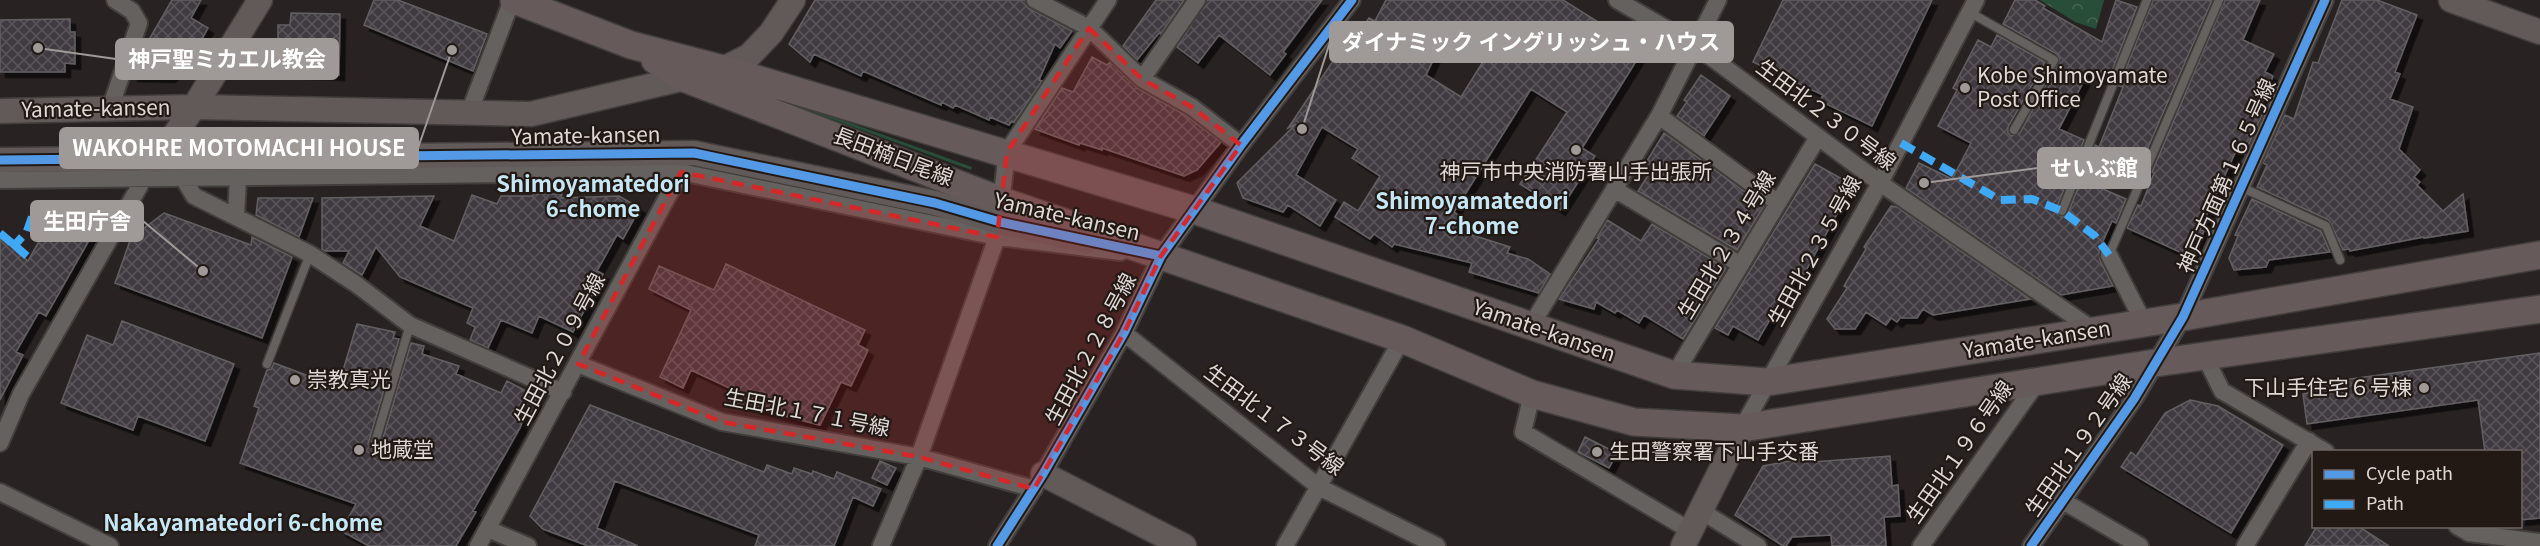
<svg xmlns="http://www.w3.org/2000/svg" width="2540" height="546" viewBox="0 0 2540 546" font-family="Georgia,'Noto Sans JP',serif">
<defs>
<pattern id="park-crowns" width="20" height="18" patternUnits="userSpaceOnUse" patternTransform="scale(1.5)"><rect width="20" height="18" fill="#284d38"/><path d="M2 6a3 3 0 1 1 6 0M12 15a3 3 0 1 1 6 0" fill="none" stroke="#476654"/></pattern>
<pattern id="building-cross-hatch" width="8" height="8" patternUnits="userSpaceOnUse" patternTransform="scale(1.5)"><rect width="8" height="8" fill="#413b41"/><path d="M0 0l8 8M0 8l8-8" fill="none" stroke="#5c575c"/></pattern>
<filter id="shadow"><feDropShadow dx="5.5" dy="5.5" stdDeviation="0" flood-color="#0009"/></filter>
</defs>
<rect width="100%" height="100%" fill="#282322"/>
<path fill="#284d38" d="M796 103 972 167 971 170 796 106Z"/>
<path fill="url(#park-crowns)" d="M2040 0H2104L2096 29 2075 22Z"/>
<path fill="url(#building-cross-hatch)" stroke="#626061" stroke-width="1.5" fill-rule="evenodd" filter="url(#shadow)" d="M172 0H201L191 18 208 28 191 59 170 77 132 76 143 44 146 45Z
M374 0H398L487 34 473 71 364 25Z
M815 0H1025L1030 9 1072 31 1060 48 1055 44 1039 80 1042 81 1014 122 1012 121 1009 125 990 117 989 120 955 105 953 108 942 102 941 105 863 71 861 76 814 54 810 62 789 44Z
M1156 0H1184L1161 34 1159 33 1137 60 1123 46Z
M1207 0H1322L1283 52 1286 54 1270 75 1219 35 1198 63 1177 47Z
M1386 0H1563L1643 50 1582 148 1595 156 1560 210 1520 184 1567 112 1531 89 1454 212 1472 225 1466 233 1510 247 1507 253 1528 259 1550 274 1539 293 1469 272 1472 263 1394 244 1392 247 1374 234 1370 239 1335 217 1344 202 1358 211 1380 176 1352 158 1358 149 1322 127 1296 175 1336 200 1320 226 1288 205 1283 212 1243 198 1237 183 1296 124 1288 128 1343 46 1347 49 1369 18 1375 21ZM1445 36 1484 60 1461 97 1426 75Z
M1783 0H1932L1872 126 1820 101 1823 95 1753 62Z
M2015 0H2035L2045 6 2043 8 2102 42 2116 0 2137 7 2108 81 2088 73 2059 129 2084 140 2056 209 2057 214 2062 217 2068 213 2095 145 2099 147 2123 87 2119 86 2153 0H2212L2140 166 2109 152 2096 186 2126 199 2116 223 2112 221 2099 250 2100 260 2113 286 2061 295 1906 188 1919 163 1952 179 1971 143 1938 126 1957 90 1953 88 1978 40 1991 47 1997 35 2045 62 2008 127V133L2011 136 2020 133 2060 59 2057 54 2003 24Z
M2225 0H2260L2243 40 2274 54 2265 72 2273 76 2261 105 2266 107 2244 154 2236 151 2200 230 2204 231 2193 258 2127 228 2138 205 2141 206 2154 173 2152 172Z
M2342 0H2377L2417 15 2395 72 2400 74 2390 99 2413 107 2399 149 2420 170 2414 177 2420 182 2417 185 2443 211 2463 194 2468 231 2424 238V237L2350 251 2349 249 2343 250 2329 220 2257 187 2267 165 2263 163 2285 115 2294 119 2313 62 2318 63Z
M291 13 340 14 339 75 289 73V64H278V25H290Z
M70 19V32H75V64L65 63V72H0V20Z
M1092 57 1107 65 1110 62 1137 88 1185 115 1221 142 1197 170 1184 176 1102 148V150L1080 143 1079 145 1035 129 1062 88 1073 92Z
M1701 75 1730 96 1704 136 1677 116 1687 102 1684 100Z
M1664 133 1764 206 1737 250 1638 191 1649 174 1642 169Z
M1815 164 1853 185 1799 283 1793 280 1758 340 1733 326 1728 335 1715 328Z
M533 194H562L561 198 619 196 640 208 623 239 617 235 597 271 603 274 573 332 539 316 532 333 501 320 488 348 470 340 475 327 467 323 473 308 400 277 376 247 362 275 343 263 349 251H325L322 249V198L434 196 420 226 454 241 472 195 497 204 501 196H533Z
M258 198H313L299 237 256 215Z
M2252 199 2321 231 2330 252 2269 260 2266 267 2234 270 2229 258 2238 236 2235 235Z
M73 206 100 221 46 316 39 312 16 352 23 355 0 400V237L28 261 58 207 69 213Z
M1891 206 1897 207 2030 299 1933 315 1923 309 1917 318H1900L1897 322 1891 318 1886 325 1866 312 1855 329H1835L1827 319 1847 288 1844 286 1866 249 1864 247Z
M164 213 251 245 252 237 292 257 262 338 115 283 131 238Z
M1607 220 1641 241 1652 224 1726 268 1683 339 1644 315 1639 323 1617 310 1615 313 1596 302 1594 309 1559 299 1599 239 1597 238Z
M726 264 865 330 858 345 868 350 851 386 841 382 820 425 731 402 736 391 691 370 683 388 660 377 691 310 649 289 659 266 714 290Z
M122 321 234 364 205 441 138 416 133 430 61 403 87 335 113 345Z
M357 324 395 332 393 338 399 339 368 444 372 452H376L380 448 411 343 424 346 422 354 459 366 456 374 501 393 507 381 534 395 537 405 531 417 525 414 520 428 473 511 476 512 456 546H369L341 531 356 504 240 463 259 408 254 406 267 370 271 369 274 363 338 387Z
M2540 353V518L2520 520V452H2485L2478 400 2307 424 2303 394 2308 393 2307 385Z
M2190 400 2218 406 2283 445 2231 533 2121 467 2131 452 2136 456 2165 413Z
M590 405 764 472 767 465 792 474 794 468 812 474 813 471 834 479 837 472 881 489 873 506 853 497 834 546H755L759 535 615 481 597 528 638 546H588L543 529 530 516Z
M1585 437 1617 453 1609 468 1578 452Z
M1890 456 1892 486 1898 485 1900 516 1884 517 1886 546H1832L1831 535 1792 537 1786 546H1783L1735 515 1763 466 1812 457 1813 462Z
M880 461 896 468 887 485 872 478Z
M2317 526H2358L2389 546H2305Z"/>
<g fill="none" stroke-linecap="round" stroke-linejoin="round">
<g stroke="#423e3c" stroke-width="11">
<path id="lane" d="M1969 12 2054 60 2014 130
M2241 187 2326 226 2340 260
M2062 211 2147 0
M2109 255 2219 0
M267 364 310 254
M374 446 410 325"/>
</g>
<g stroke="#423e3c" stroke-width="20">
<path id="street" d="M1035 0 1089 28 1142 79 1192 107 1241 145
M1617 0 1696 46 1880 183 2095 331
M1142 79 1197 0
M110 109 139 23 132 11 115 0
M469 113 512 0
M1659 116 1778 203
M183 178 194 196 310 254 356 284 410 325 563 392
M0 180 681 172 997 237 1121 252
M1614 189 1741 265
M236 217 238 178
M2109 255 2144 323
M1530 327 1659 116 1718 0
M1124 333 1319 487 1437 546
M2205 357 2222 391 2326 452
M578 364 722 422 919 457 1034 489
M1674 375 1818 137
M1532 394 1523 432 1691 531
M1742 428 1880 183 1976 0
M0 443 21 394 147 173
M0 492 110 546
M2063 501 2140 546
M1701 511 1758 546
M2457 526 2469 533 2540 542
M488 529 528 546
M478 546 681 172
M881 546 919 457 997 237 1007 152 1108 0
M997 546 1043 474 1124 333 1161 256 1241 145 1352 0
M1285 546 1402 339
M1921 546 2036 384
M2031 546 2134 399 2183 317 2325 0
M2245 546 2309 441"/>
</g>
<g stroke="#423e3c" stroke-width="27">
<path id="secondary" d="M2451 0 2540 32
M0 111 194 107 531 114 723 69 749 56 771 33 793 0
M0 160 694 153 935 203 1000 222 1088 241
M157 160 194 107 260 0
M1043 474 1184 546
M1683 546 1742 428"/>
</g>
<g stroke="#423e3c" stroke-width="30">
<path id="primary" d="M514 0 631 45 723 69 1194 210 1674 375 1767 382 2183 317 2540 255
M655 60 681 77 1002 201 1402 339 1532 394 1634 422 1742 428 2155 363 2540 309"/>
</g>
<use href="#lane" stroke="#65615f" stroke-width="8"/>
<use href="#street" stroke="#65615f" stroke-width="16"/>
<use href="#secondary" stroke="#625959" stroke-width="24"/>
<use href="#primary" stroke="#665a5b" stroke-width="27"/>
<path stroke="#3fa9f5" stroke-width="8" stroke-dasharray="15 8" stroke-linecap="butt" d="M1901 143 2000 200 2032 199 2062 211 2095 236 2109 255
M27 231 34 211
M0 233 27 256
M12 248 22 237"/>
<g stroke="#221915" stroke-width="13">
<path id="cycleway" d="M0 160 694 153 935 203 1000 222 1161 256
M997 546 1043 474 1124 333 1161 256 1241 145 1352 0
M2031 546 2134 399 2183 317 2325 0"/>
</g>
<use href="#cycleway" stroke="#5399e6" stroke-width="9"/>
</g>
<path fill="#d62828" fill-opacity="0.2" stroke="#d62828" stroke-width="4.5" stroke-dasharray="12 8" stroke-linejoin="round" d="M1089 28 1142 79 1192 107 1241 145 1161 256 1124 333 1034 489 919 457 722 422 578 364 681 172 997 237 1007 152Z"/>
<g fill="#9f9997" stroke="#221915" stroke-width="2">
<circle cx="1965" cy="88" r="6"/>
<circle cx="1576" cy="150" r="6"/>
<circle cx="295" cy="380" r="6"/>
<circle cx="2424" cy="388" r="6"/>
<circle cx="359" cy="450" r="6"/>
<circle cx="1597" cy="452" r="6"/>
</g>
<g text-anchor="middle" stroke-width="4.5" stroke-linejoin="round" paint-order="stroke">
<g font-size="21" fill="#dfd9d6" stroke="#221915" text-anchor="start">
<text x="1977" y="83">Kobe Shimoyamate<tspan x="1977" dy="24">Post Office</tspan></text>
<text x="1576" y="179" text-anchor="middle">神戸市中央消防署山手出張所</text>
<text x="307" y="387">崇教真光</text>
<text x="2412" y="395" text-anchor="end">下山手住宅６号棟</text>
<text x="371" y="457">地蔵堂</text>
<text x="1609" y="459">生田警察署下山手交番</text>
</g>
<g font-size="21" fill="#dfd9d6" stroke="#221915">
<text transform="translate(96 109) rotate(-1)" y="7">Yamate-kansen</text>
<text transform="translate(1826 115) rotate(37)" y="7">生田北２３０号線</text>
<text transform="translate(586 136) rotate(-1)" y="7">Yamate-kansen</text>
<text transform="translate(893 157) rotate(21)" y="7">長田楠日尾線</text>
<text transform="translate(2227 176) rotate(-66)" y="7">神戸方面第１６５号線</text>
<text transform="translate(1067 217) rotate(13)" y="7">Yamate-kansen</text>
<text transform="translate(1727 245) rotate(-59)" y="7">生田北２３４号線</text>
<text transform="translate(1815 251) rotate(-61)" y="7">生田北２３５号線</text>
<text transform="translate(1544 331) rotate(19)" y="7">Yamate-kansen</text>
<text transform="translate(2037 340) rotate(-9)" y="7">Yamate-kansen</text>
<text transform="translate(560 349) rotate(-62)" y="7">生田北２０９号線</text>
<text transform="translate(1091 349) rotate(-62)" y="7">生田北２２８号線</text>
<text transform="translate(807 413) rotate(11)" y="7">生田北１７１号線</text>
<text transform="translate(1274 420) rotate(37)" y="7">生田北１７３号線</text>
<text transform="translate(2079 445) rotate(-55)" y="7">生田北１９２号線</text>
<text transform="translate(1960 452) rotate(-55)" y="7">生田北１９６号線</text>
</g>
<g font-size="22" font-weight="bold" fill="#c6e8f6" stroke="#221915">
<text x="593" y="192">Shimoyamatedori<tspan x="593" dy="25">6-chome</tspan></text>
<text x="1472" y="209">Shimoyamatedori<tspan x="1472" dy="25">7-chome</tspan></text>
<text x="243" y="531">Nakayamatedori 6-chome</text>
</g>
</g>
<path fill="none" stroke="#9f9997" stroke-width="2" d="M1302 129L1330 42M38 48L116 59M452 50L418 148M1924 183L2038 168M203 271L143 221"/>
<g fill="#9f9997" stroke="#221915" stroke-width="2">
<circle cx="1302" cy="129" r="6"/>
<circle cx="38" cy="48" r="6"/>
<circle cx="452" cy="50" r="6"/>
<circle cx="1924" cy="183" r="6"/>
<circle cx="203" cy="271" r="6"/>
</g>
<g fill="#9f9997" stroke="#9f9997" stroke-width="2">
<rect x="1330" y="22" width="403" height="40" rx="6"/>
<rect x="116" y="39" width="222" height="40" rx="6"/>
<rect x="60" y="128" width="358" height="40" rx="6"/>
<rect x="2038" y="148" width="112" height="40" rx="6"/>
<rect x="31" y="201" width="112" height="40" rx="6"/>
</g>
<g font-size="22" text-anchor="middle" font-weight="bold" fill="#fff">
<text x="1531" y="50">ダイナミック イングリッシュ・ハウス</text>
<text x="227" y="67">神戸聖ミカエル教会</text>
<text x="239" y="156">WAKOHRE MOTOMACHI HOUSE</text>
<text x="2094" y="176">せいぶ館</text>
<text x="87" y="229">生田庁舎</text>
</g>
<rect x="2312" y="450" width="210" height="78" fill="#221915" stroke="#6e6662" stroke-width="1.5"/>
<rect x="2324" y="470" width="30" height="9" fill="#5399e6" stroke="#6e6662" stroke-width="1.5"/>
<text x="2366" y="480" font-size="18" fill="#dfd9d6">Cycle path</text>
<rect x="2324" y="500" width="30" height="9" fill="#3fa9f5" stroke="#6e6662" stroke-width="1.5"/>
<text x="2366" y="510" font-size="18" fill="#dfd9d6">Path</text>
</svg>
